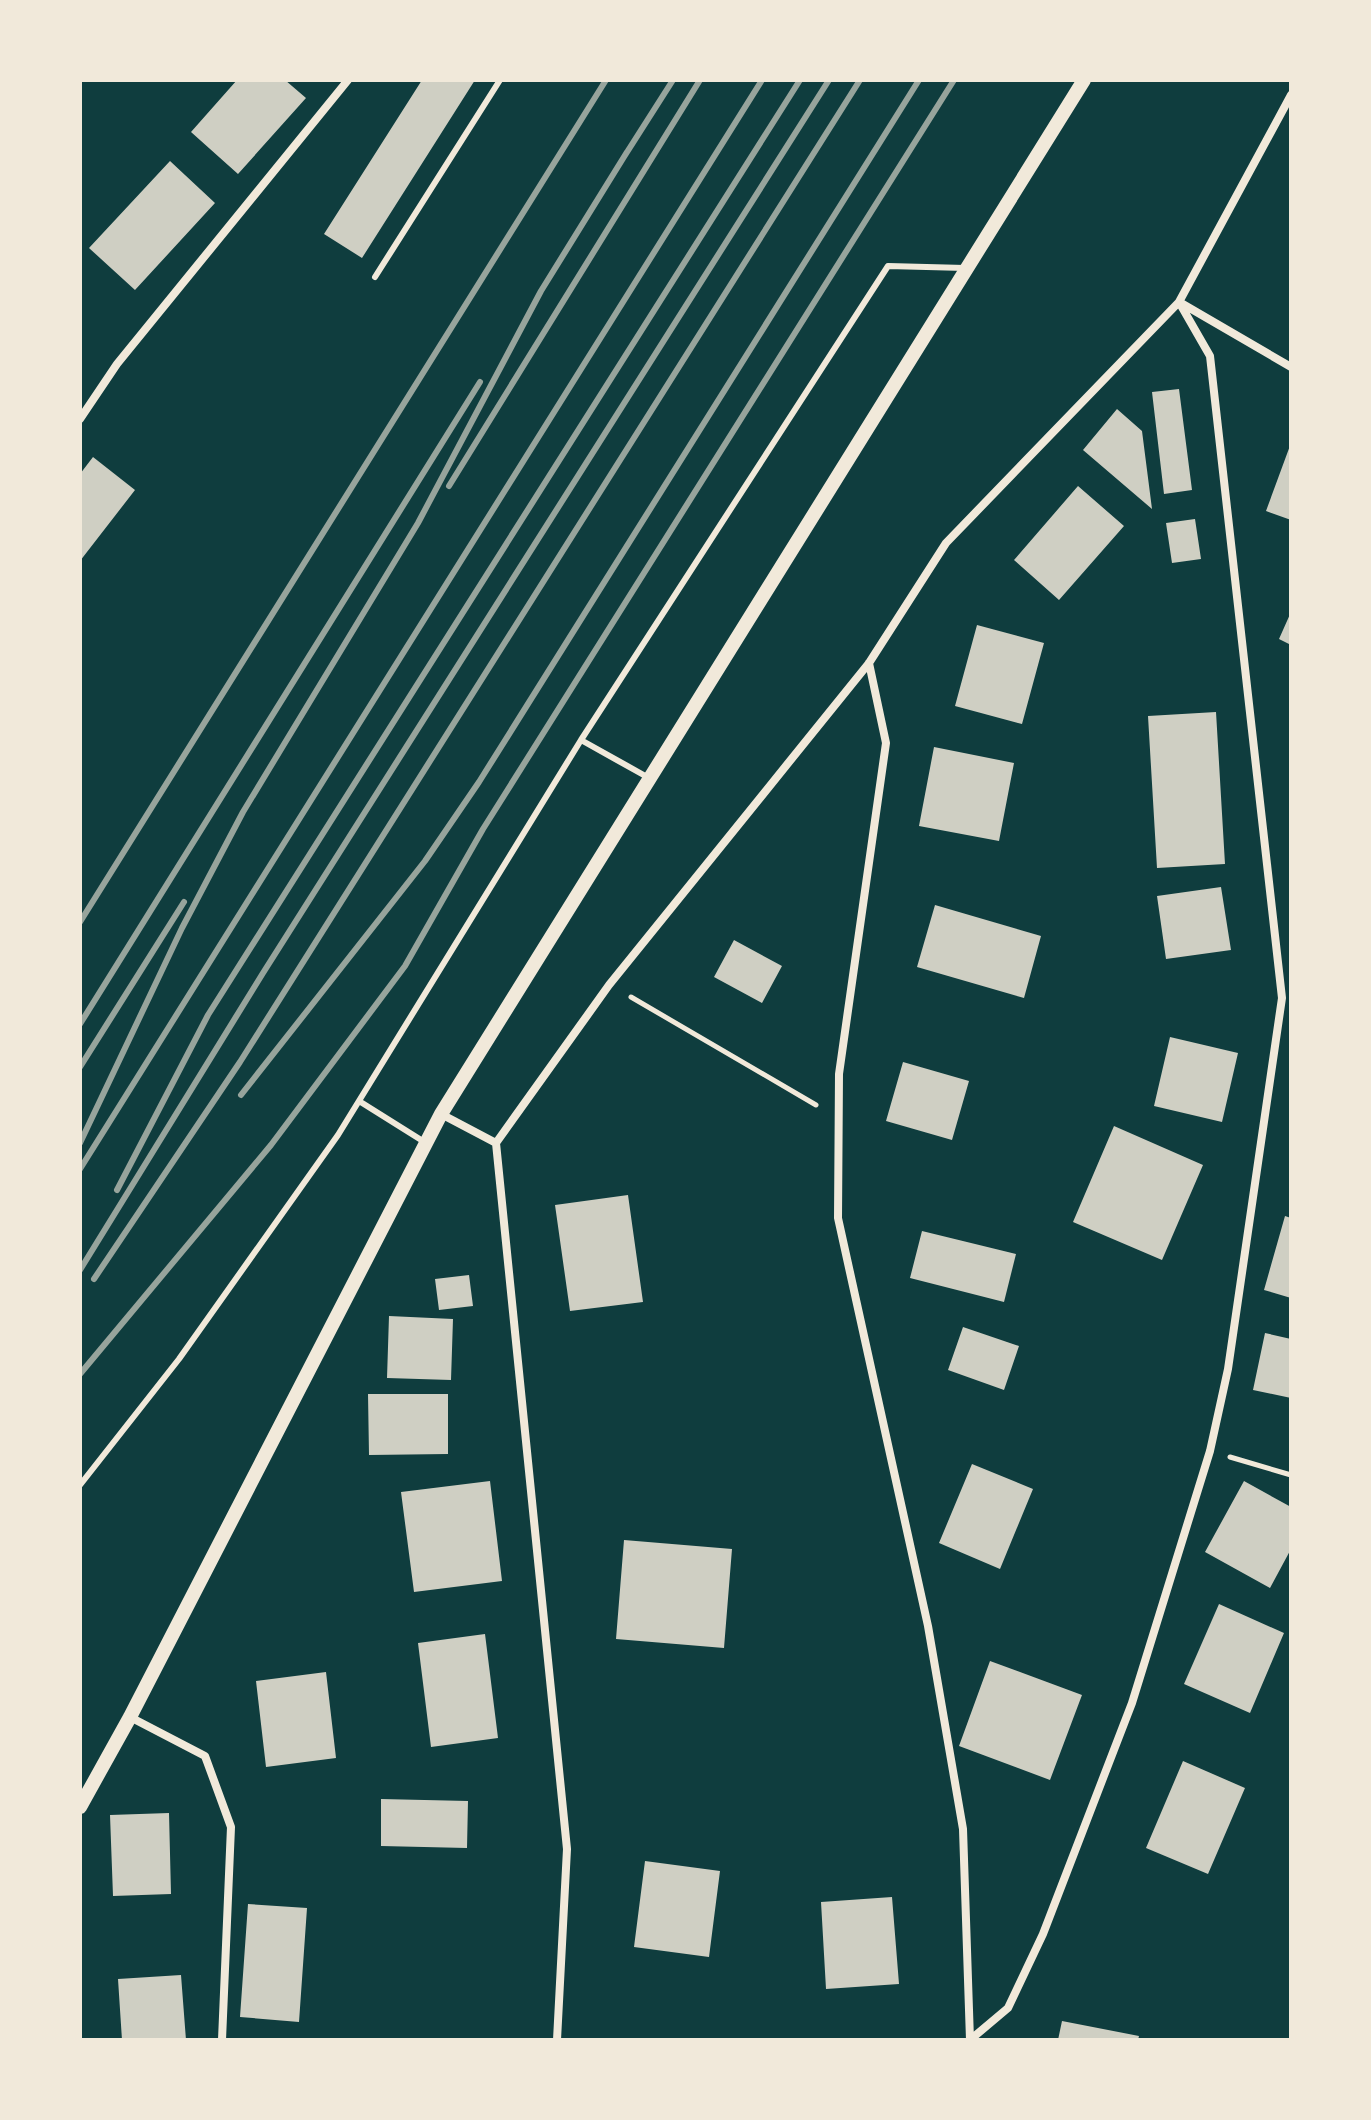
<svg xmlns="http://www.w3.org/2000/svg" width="1371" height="2120" viewBox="0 0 1371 2120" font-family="Helvetica,sans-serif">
<rect width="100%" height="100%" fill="#0f3d3e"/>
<path fill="#cfcfc3" d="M237 80H285L306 98 238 174 191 132Z
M422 80H475L362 258 324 234Z
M170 161 215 203 135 290 89 248Z
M1179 389 1192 490 1164 494 1152 392Z
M1117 409 1142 431 1152 509 1083 450Z
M1291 443V520L1266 511Z
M93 457 135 490 80 561V474Z
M1078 486 1124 526 1059 600 1014 560Z
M1195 519 1201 559 1172 563 1166 523Z
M1291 612V645L1279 639Z
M977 625 1044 643 1022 724 955 706Z
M1216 712 1225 864 1157 868 1148 716Z
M934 747 1014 763 999 841 919 826Z
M1221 887 1231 950 1166 959 1157 896Z
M935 905 1041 936 1024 998 917 967Z
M734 940 782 966 762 1003 714 977Z
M1170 1037 1238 1053 1222 1122 1154 1106Z
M903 1062 969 1081 952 1140 886 1121Z
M1114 1126 1203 1165 1162 1260 1073 1222Z
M628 1195 643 1302 570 1311 555 1205Z
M1285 1216 1291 1218V1298L1264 1290Z
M922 1231 1016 1254 1004 1302 910 1278Z
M469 1275 473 1306 439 1310 435 1279Z
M389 1316 453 1319 451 1380 387 1378Z
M963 1327 1019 1346 1004 1390 948 1370Z
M1265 1333 1291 1339V1398L1253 1390Z
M368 1394H448V1454L369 1455Z
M972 1464 1033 1489 1000 1569 939 1543Z
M490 1481 502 1581 414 1592 401 1492Z
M1244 1481 1291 1507V1549L1270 1588 1205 1552Z
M624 1540 732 1549 724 1648 616 1639Z
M1219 1604 1284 1633 1250 1713 1184 1684Z
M485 1634 498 1738 431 1747 418 1643Z
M990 1661 1082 1695 1050 1780 959 1746Z
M326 1672 336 1758 266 1767 256 1681Z
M1183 1761 1245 1788 1208 1874 1146 1848Z
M381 1799 468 1801 467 1848 381 1846Z
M169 1813 171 1894 113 1896 110 1815Z
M645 1861 720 1871 709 1957 634 1947Z
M892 1897 899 1984 826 1989 821 1902Z
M248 1904 307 1908 299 2022 240 2017Z
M181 1975 186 2040H122L118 1979Z
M1062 2021 1139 2036 1138 2040H1058Z"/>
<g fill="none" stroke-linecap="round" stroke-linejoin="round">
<path stroke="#f1e9da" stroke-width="5" d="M631 997 816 1105
M1230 1457 1291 1475"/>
<path stroke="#f1e9da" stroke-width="6" d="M375 277 500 80
M581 740 649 778
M359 1101 426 1143
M80 1485 179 1359 338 1135 581 740 888 266 965 268"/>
<path stroke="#f1e9da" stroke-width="8" d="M1181 303 1291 367
M80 419 117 364 348 80
M869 663 886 743 839 1074 838 1218 928 1626 963 1829 970 2040
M441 1114 496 1143
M496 1143 609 985 869 663 946 543 1179 302 1291 95
M496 1143 567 1849 557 2040
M130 1717 205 1756 231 1827 222 2040
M970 2040 1008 2008 1043 1934 1132 1703 1210 1451 1228 1369 1282 998 1210 356 1179 302"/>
<path stroke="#f1e9da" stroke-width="14" d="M80 1807 130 1717 441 1114 1084 80"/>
<path stroke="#97a49c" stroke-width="6" d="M622 160 673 80
M449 486 700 80
M80 922 606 80
M80 1024 480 382
M80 1067 184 902
M241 1095 425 861 479 782 919 80
M80 1143 182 928 243 812 418 523 541 291 627 152
M80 1169 762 80
M117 1190 208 1015 800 80
M80 1270 263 973 829 80
M94 1279 240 1062 860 80
M80 1374 271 1145 405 966 483 829 954 80"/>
</g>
<rect width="1371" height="2120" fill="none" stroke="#f1e9da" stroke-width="164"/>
</svg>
